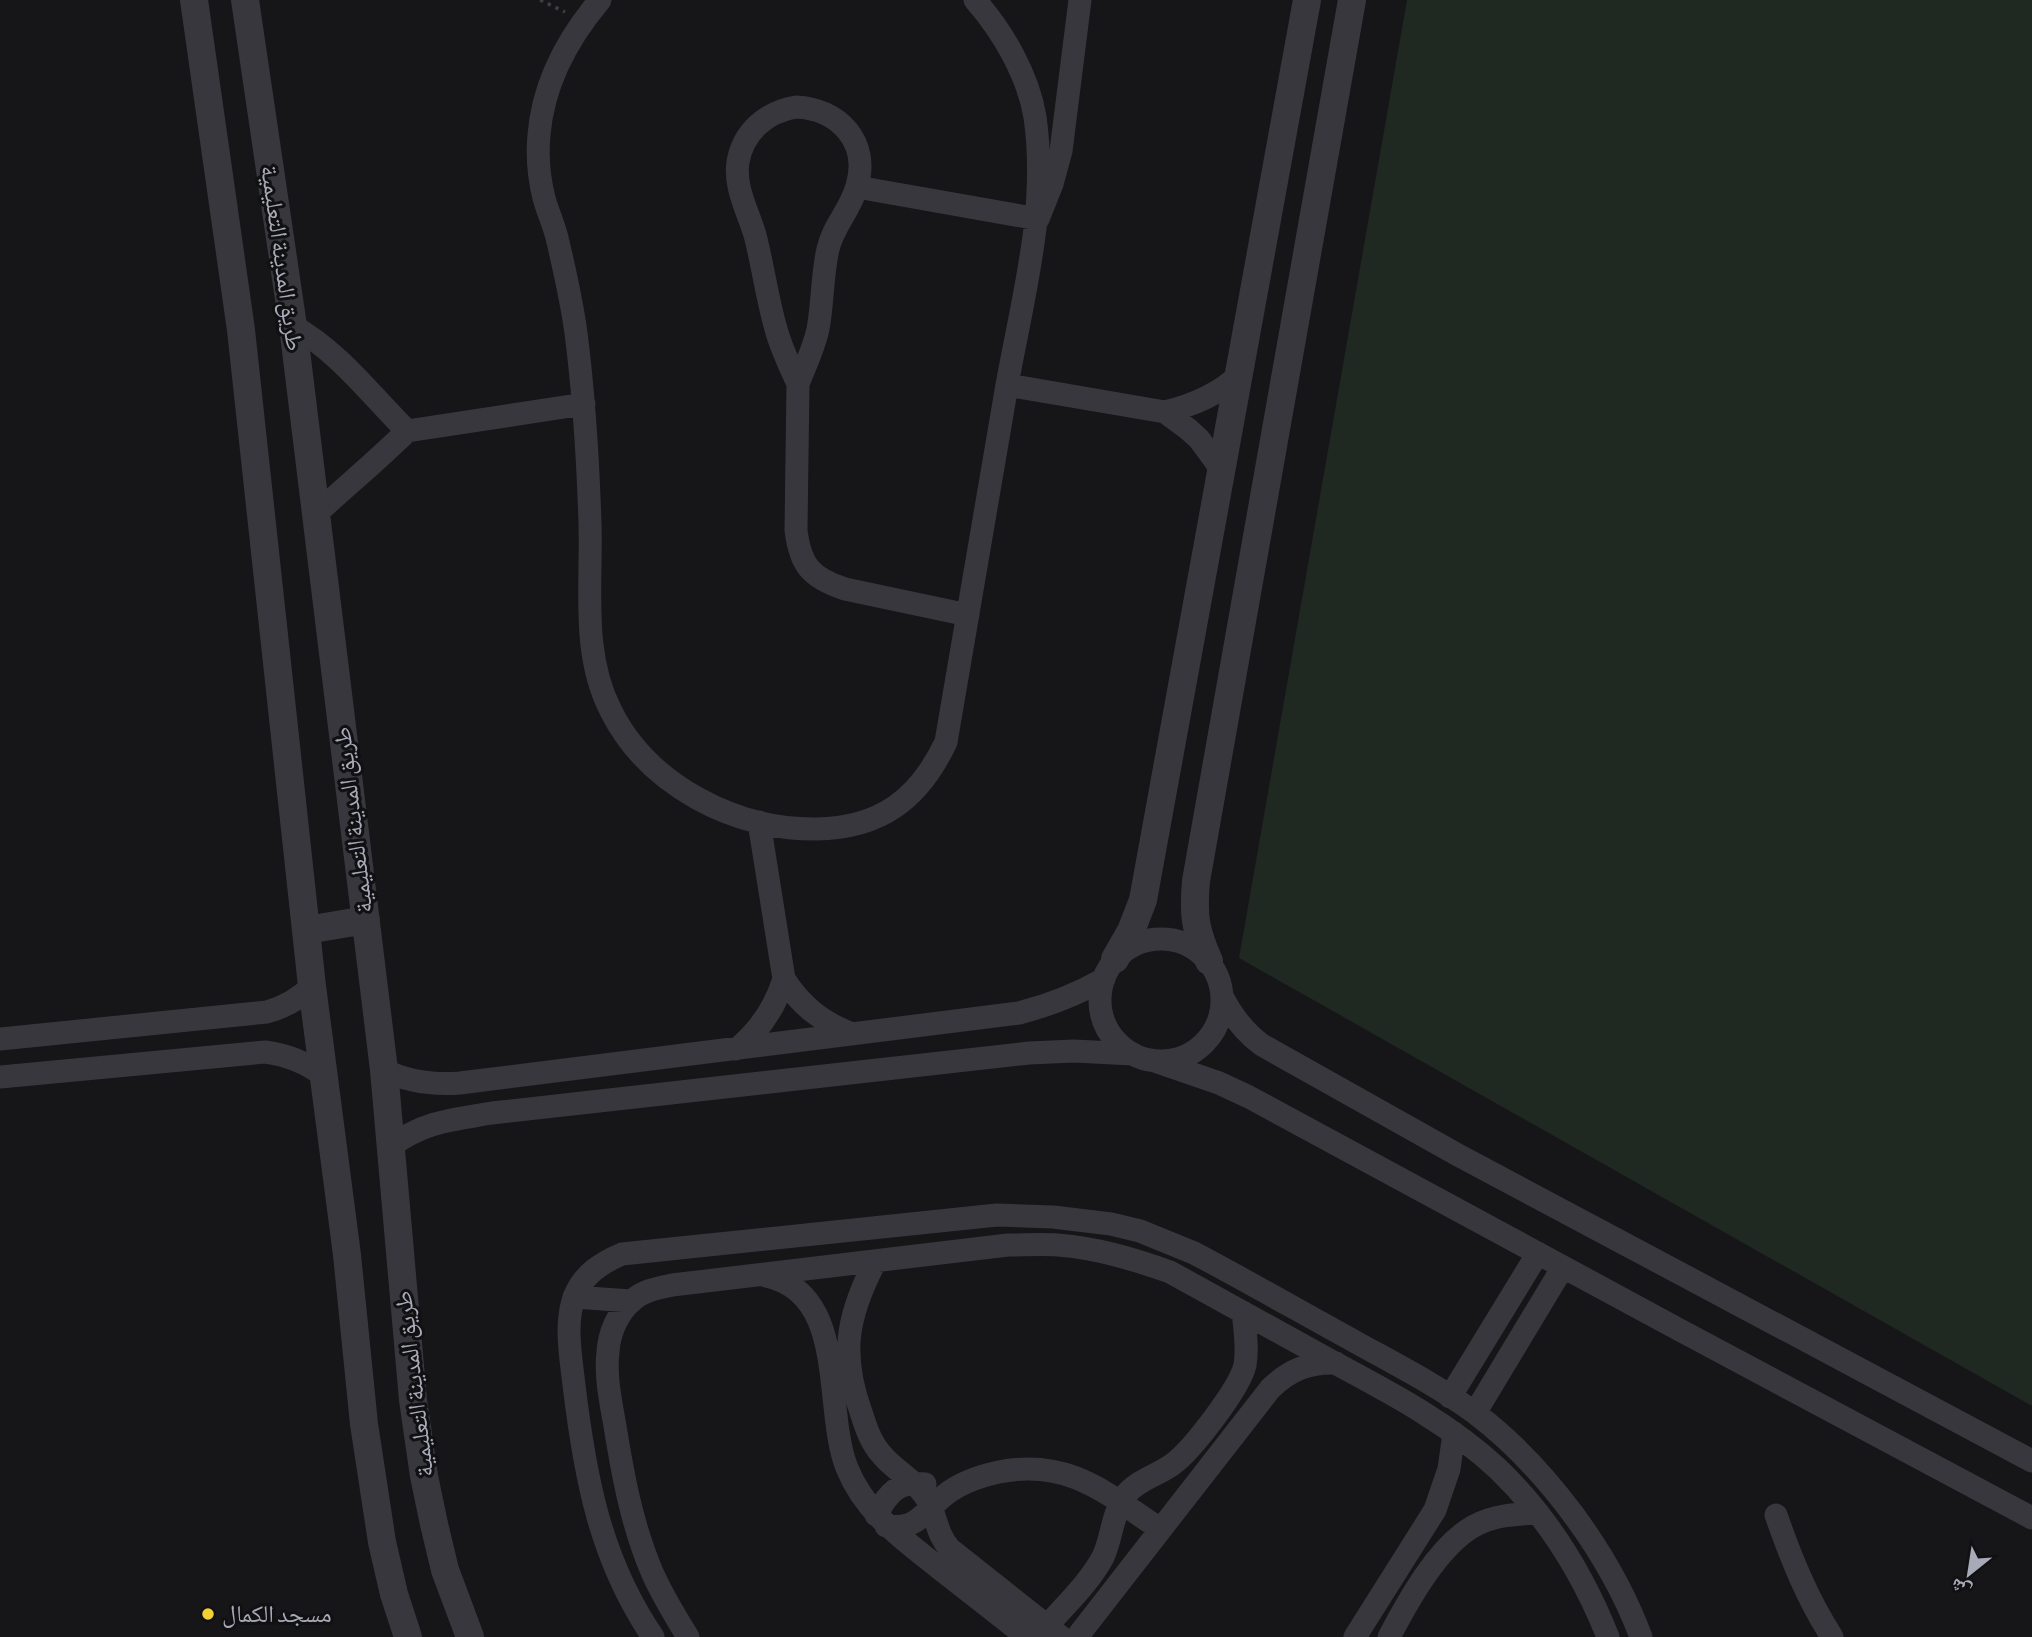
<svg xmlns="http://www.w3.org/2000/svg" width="2032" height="1637" viewBox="0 0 2032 1637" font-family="'Asap Condensed','Noto Naskh Arabic',sans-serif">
<rect width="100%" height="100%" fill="#161618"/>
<path fill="#202822" d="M1407 0H2032V1406L1239 958Z"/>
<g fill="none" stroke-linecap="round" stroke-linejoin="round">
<path stroke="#3d3e44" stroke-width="3.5" stroke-dasharray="3.5 5" stroke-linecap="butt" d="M540 0 565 12"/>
<path stroke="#37373d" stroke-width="23" d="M600 0C568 38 543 84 539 135 537 156 539 178 544 198 548 213 555 227 558 242 565 272 572 303 576 333 584 396 588 460 590 523 592 586 581 653 611 711 648 785 735 830 816 829 881 828 919 799 946 742 966 623 986 504 1007 385 1023 296 1048 208 1035 117 1028 75 1003 32 975 0
M796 107C839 109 870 142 857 186 851 209 833 226 828 249 822 275 823 302 818 329 814 348 805 366 798 384 790 366 781 348 776 329 767 298 763 266 755 235 748 211 734 188 738 162 743 132 766 112 796 107Z
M857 187 1038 219 1052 184 1061 151 1080 0
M293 326C339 352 370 394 407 431 378 460 346 486 315 515
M798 384 796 530C800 565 811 578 845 589L968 615
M1007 385 1165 412 1188 429 1199 439 1216 462 1222 474
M1165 412C1193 405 1218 395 1239 375
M407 431 584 404
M759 822 784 979C801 1006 822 1022 852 1034
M1100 1000a61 61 0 1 1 122 0a61 61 0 1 1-122 0Z
M1223 998C1233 1017 1244 1032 1262 1045L1458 1155 2032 1461
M0 1039 267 1012C285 1007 299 999 312 986
M737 1049C760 1030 775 1008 784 979
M1155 1061 1219 1083 1249 1097 1676 1328 2032 1518
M384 1070C408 1082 433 1085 460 1083L1019 1013C1050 1005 1076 995 1104 979
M0 1077 265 1052C288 1055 306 1062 324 1076
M391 1146C426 1121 451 1120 492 1113L1029 1053 1074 1051 1133 1054
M875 1262C847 1316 840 1354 861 1412 866 1428 871 1443 882 1455 895 1471 914 1479 925 1496 937 1513 935 1533 950 1549L1061 1637
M766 1276C849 1293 823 1408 847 1468 865 1513 903 1539 939 1568 968 1591 998 1614 1027 1637
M574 1297 631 1301
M1450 1397 1538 1253
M1475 1413 1563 1267
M876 1515C889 1492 898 1481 925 1484
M1776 1515C1791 1558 1807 1598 1832 1637
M886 1526C919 1530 923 1512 945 1495 960 1483 980 1476 999 1472 1068 1458 1106 1493 1160 1529
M1039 1636C1059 1610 1087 1587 1103 1557 1112 1538 1112 1515 1124 1497 1136 1480 1157 1476 1173 1464 1192 1450 1240 1388 1245 1365 1248 1348 1245 1330 1243 1312
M653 1637C600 1559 585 1477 574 1385 571 1358 564 1322 575 1295 584 1274 601 1263 622 1254L997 1215 1053 1217 1111 1224 1140 1231 1194 1253C1247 1281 1299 1311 1352 1340 1393 1363 1437 1385 1475 1413 1546 1467 1610 1554 1641 1637
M688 1637C675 1616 662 1595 652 1572 632 1525 623 1476 615 1426 611 1403 605 1376 608 1352 609 1333 618 1312 633 1300 644 1290 658 1288 672 1285L1008 1245C1025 1245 1042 1244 1058 1245 1097 1248 1133 1259 1170 1272 1224 1302 1279 1332 1333 1362 1391 1393 1450 1424 1498 1469 1547 1516 1583 1574 1608 1637
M1077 1637 1270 1389C1289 1370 1309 1362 1336 1363
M1355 1637 1435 1510 1449 1469 1454 1433
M1389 1637C1408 1601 1438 1546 1474 1526 1494 1515 1516 1514 1538 1513"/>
<path stroke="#37373d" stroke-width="28" d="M194 0 241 330 312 986 347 1255 364 1424 382 1542 394 1594 408 1637
M245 0 293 326 384 1070 413 1400 424 1476 434 1524 445 1570 470 1637
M307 930 366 920
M1115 959 1131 931 1143 900 1307 0
M1209 961C1195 930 1193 915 1196 881L1352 0"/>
</g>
<circle fill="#f2d033" stroke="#111113" stroke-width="2.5" cx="208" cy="1614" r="7"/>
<g text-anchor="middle" stroke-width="6" stroke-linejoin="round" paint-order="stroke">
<g font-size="24" fill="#a8aab8" stroke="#111113">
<text transform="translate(282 258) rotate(82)" y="8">طريق المدينة التعليمية</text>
<text transform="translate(353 820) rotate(-97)" y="8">طريق المدينة التعليمية</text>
<text transform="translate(414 1384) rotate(-97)" y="8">طريق المدينة التعليمية</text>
</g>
<g font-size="24" fill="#a8aab8" stroke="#111113" text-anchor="start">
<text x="222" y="1622">مسجد الكمال</text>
</g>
</g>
<g transform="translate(1969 1574) rotate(210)" stroke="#111113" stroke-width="5" paint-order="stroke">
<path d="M0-5L12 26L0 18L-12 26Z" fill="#a8aab8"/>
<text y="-10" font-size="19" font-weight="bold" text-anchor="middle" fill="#a8aab8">ش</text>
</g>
</svg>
